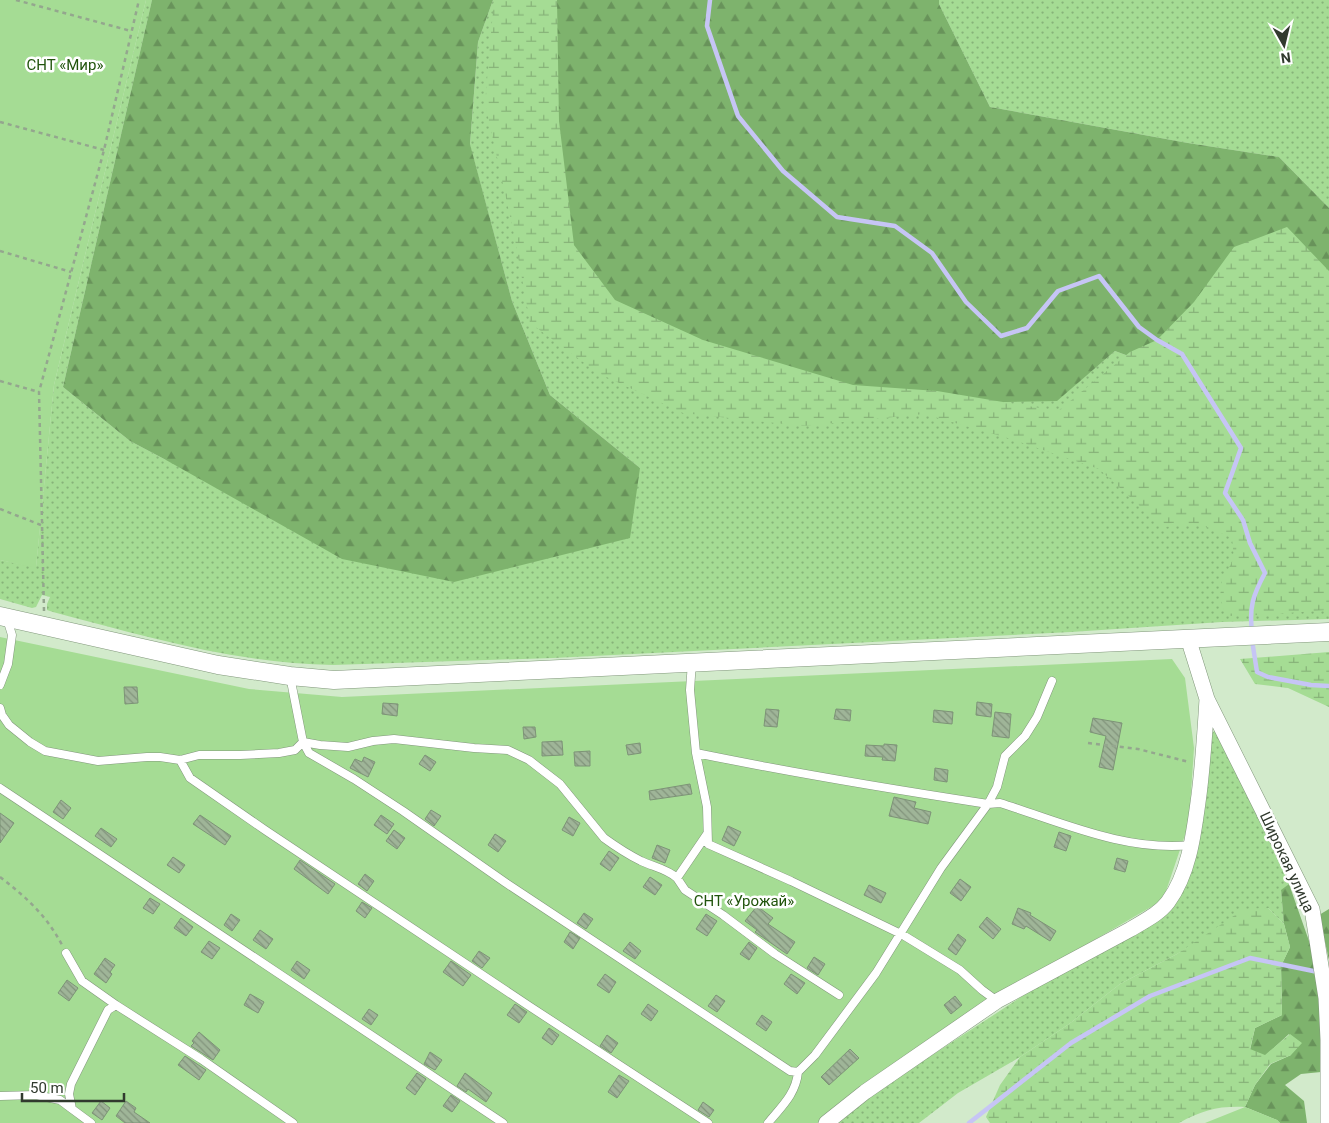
<svg xmlns="http://www.w3.org/2000/svg" width="1329" height="1123" viewBox="0 0 1329 1123" font-family="Roboto,sans-serif">
<defs>
<pattern id="grass-dots" width="8" height="8" patternUnits="userSpaceOnUse" patternTransform="scale(1.25)"><rect width="8" height="8" fill="#a5dc94"/><path d="M2 2h.1M6 6h.1" fill="none" stroke="#87b379" stroke-width="1.8" stroke-linecap="round"/></pattern>
<pattern id="forest-firs" width="22" height="20" patternUnits="userSpaceOnUse" patternTransform="scale(1.25)"><rect width="22" height="20" fill="#7eb36d"/><path d="M5 1l3.5 6h-7zM16 11l3.5 6h-7z" fill="#68935a"/></pattern>
<pattern id="wetland-marsh" width="20" height="14" patternUnits="userSpaceOnUse" patternTransform="scale(1.25)"><rect width="20" height="14" fill="#a5dc94"/><path d="M1 5h8M5 5V1M11 12h8M15 12V8" fill="none" stroke="#87b379"/></pattern>
<pattern id="building-back-hatch" width="6" height="6" patternUnits="userSpaceOnUse" patternTransform="scale(1.25)"><rect width="6" height="6" fill="#9fb598"/><path d="M-1 5l2 2M0 0l6 6M5-1l2 2" fill="none" stroke="#82947c"/></pattern>
</defs>
<rect width="100%" height="100%" fill="#d2eacb"/>
<path fill="url(#grass-dots)" d="M146 0H152L63 387 130 441 166 460 640 468 550 395 512 301 470 145 478 42 493 0H542L1056 401 1115 351 1234 395 1329 397V619L1222 622 1071 632 553 658 333 665C238 664 144 636 53 612L47 610V604L50 597 42 595 36 607 32 608 0 599V560L36 567 54 385Z
M939 0H1329V208L1279 157 1188 143 990 107 939 4Z
M1217 729 1289 884 1281 891 1284 924 1268 908 1203 938 1177 954 1120 984 1069 1024 1020 1057 958 1093 919 1123H837L871 1095 1182 892 1205 738Z"/>
<path fill="url(#forest-firs)" d="M152 0H493L478 42 470 144 512 301 550 395 640 468 630 538 454 582 342 559 166 460 130 441 63 387Z
M542 0H939V4L990 107 1188 143 1279 157 1329 208V397L1234 395 1115 351 1057 401 915 404 829 400 600 300 559 245Z
M1289 884 1315 958 1320 1011 1321 1072 1301 1074 1285 1085 1304 1101 1307 1123H1280L1277 1120 1245 1107 1255 1085 1271 1064 1291 1055 1289 1034 1265 1056 1250 1050 1255 1028 1282 1015 1281 966 1290 947 1284 924 1281 890Z
M1329 909V960L1319 915Z"/>
<path fill="url(#wetland-marsh)" d="M494 0H557L559 121 574 245 615 300 703 340 853 385 937 391 1058 411 1130 352 1157 340 1194 302 1234 247 1287 227 1329 271V610L1258 615 1226 616 1220 597 1222 581 1234 558 1232 538 1200 524 1163 527 1099 469 1011 439 924 414 803 426 683 413 598 373 530 323 514 234 485 103Z
M1329 652V707L1288 688 1255 684 1240 659Z
M1268 908 1284 924 1290 947 1281 966 1282 1015 1255 1028 1250 1049 1265 1055 1290 1034 1302 1043 1291 1055 1270 1064 1255 1085 1245 1107C1218 1106 1203 1110 1179 1123H990L986 1117 1000 1085 1020 1057 1069 1024 1120 984 1177 954 1244 909Z"/>
<path fill="#a5dc94" d="M0 0H146L54 385 36 568 0 560Z
M0 637 249 689 342 697 1172 659 1185 678 1194 748 1189 823 1163 900 993 999 821 1123H0Z
M1245 1107 1277 1120 1280 1123H1205Z"/>
<g fill="none" stroke-linecap="round" stroke-linejoin="round">
<path stroke="#c6c5f5" stroke-width="4.5" d="M710 0 707 26 738 116 783 171 837 217 895 226 932 253 966 302 1001 336 1027 328 1058 291 1099 276 1139 327 1157 340 1182 354 1241 448 1225 493 1243 520 1250 543 1265 573C1253 595 1249 607 1252 632
M1252 640 1257 672 1268 677 1311 685 1329 686
M969 1123 1071 1043 1150 996 1250 958 1318 972"/>
</g>
<path fill="url(#building-back-hatch)" stroke="#7d9377" d="M124 687H137L138 703 125 704Z
M977 702 992 704 991 717 976 715Z
M383 703 398 704 397 716 382 714Z
M766 709 779 710 777 727 764 726Z
M836 709 851 710 850 721 834 719Z
M934 710 953 712 952 724 933 722Z
M995 712 1011 714 1009 738 992 736Z
M1093 718 1122 723 1113 770 1099 767 1106 736 1090 732Z
M523 727H535L536 737 524 739Z
M562 741 563 755 542 756V742Z
M640 743 641 753 628 755 626 745Z
M884 744 897 745 895 761 882 760 883 757 865 756 866 745 884 746Z
M590 751V766H575L574 752Z
M425 755 436 762 430 771 419 764Z
M364 757 375 762 368 777 350 768 355 759 362 762Z
M935 768 948 770 947 782 934 780Z
M690 784 692 794 650 800 649 791Z
M894 797 916 802 914 808 931 812 928 824 889 816Z
M61 800 71 808 63 819 53 812Z
M431 810 441 816 434 826 425 819Z
M0 813 14 823 0 843Z
M200 815 231 836 225 845 193 824Z
M381 815 394 824 387 834 374 825Z
M569 817 580 823 573 836 562 830Z
M728 826 741 832 734 846 722 840Z
M101 828 117 839 111 847 95 836Z
M394 830 405 838 397 849 386 841Z
M1059 832 1071 836 1066 851 1054 847Z
M495 834 506 841 498 852 488 845Z
M657 845 670 850 665 863 652 858Z
M609 851 619 858 610 871 600 864Z
M173 857 185 865 179 873 167 865Z
M1117 858 1128 861 1125 872 1114 869Z
M300 860 335 884 328 894 294 869Z
M365 874 374 881 367 891 358 884Z
M650 877 662 885 655 895 643 887Z
M960 879 971 887 961 901 950 893Z
M869 885 886 893 881 903 864 895Z
M150 898 160 904 153 914 143 908Z
M362 902 372 908 365 918 356 911Z
M757 906 773 918 768 924 795 942 787 954 755 932 757 930 745 921Z
M1018 908 1031 913 1030 915 1056 931 1050 941 1026 926 1024 929 1012 924Z
M584 913 593 919 586 929 577 923Z
M231 914 240 920 232 931 224 925Z
M706 914 717 921 707 936 696 929Z
M987 917 1001 929 993 939 979 927Z
M181 918 193 927 186 936 174 928Z
M260 930 273 939 266 949 253 940Z
M570 932 580 938 573 949 564 942Z
M958 934 966 940 956 955 948 949Z
M209 941 220 948 212 959 201 952Z
M630 942 641 951 635 959 623 951Z
M749 942 757 948 749 960 740 954Z
M479 951 490 958 482 968 472 961Z
M814 957 825 964 818 975 807 968Z
M105 958 115 965 110 972 112 974 106 983 94 974Z
M297 961 310 970 304 979 291 970Z
M451 961 471 975 463 986 443 972Z
M605 974 616 982 609 993 597 985Z
M791 974 805 983 797 994 784 984Z
M67 980 78 988 69 1001 58 993Z
M250 994 264 1002 258 1013 244 1005Z
M716 995 725 1001 717 1012 708 1006Z
M955 996 962 1005 951 1014 944 1005Z
M515 1004 527 1012 519 1023 507 1015Z
M648 1004 658 1011 651 1021 641 1014Z
M369 1009 378 1015 371 1025 362 1019Z
M762 1015 772 1022 766 1031 756 1024Z
M549 1028 559 1035 552 1045 542 1038Z
M199 1032 220 1050 213 1060 191 1046 194 1043 192 1041Z
M607 1035 618 1043 611 1053 600 1046Z
M850 1049 859 1058 829 1085 821 1077Z
M430 1052 442 1060 435 1070 424 1064Z
M185 1056 206 1070 199 1080 178 1065Z
M417 1073 426 1079 415 1095 406 1088Z
M465 1073 492 1093 486 1102 468 1089 466 1092 457 1086Z
M619 1075 629 1081 617 1098 608 1092Z
M451 1095 460 1101 452 1112 443 1106Z
M101 1101 110 1108 102 1120 92 1113Z
M126 1101 136 1108 134 1112 150 1123H125L116 1116Z
M703 1102 714 1110 709 1117 698 1110Z"/>
<g fill="none" stroke-linecap="round" stroke-linejoin="round">
<g stroke="#81977b" stroke-width="9">
<path id="service" d="M692 662 690 690 696 753C793 773 890 789 988 804L1000 803C1061 822 1126 852 1191 845
M290 676 303 742 320 745 348 747 373 741 394 739 474 748 508 750 529 760 560 784 604 838C615 846 629 855 641 861 654 867 667 869 677 878
M0 685 8 664 12 635 7 619
M0 708 2 715 9 725 30 742 45 751 98 761 147 757H160L180 760 199 755H240L279 753 295 750 303 742 309 753 354 779 403 811 506 883 790 1071 798 1072
M696 753 707 807 708 844 791 881 903 935 960 970 982 990 997 1001
M180 760 190 778 265 830 529 1006 708 1123
M0 788 503 1123
M707 834 677 878 685 890 723 915 775 954 839 995
M66 953 82 981 116 1005 201 1059 293 1123
M0 1096 36 1095 60 1100 72 1109
M91 1123 72 1109 69 1094 71 1084 108 1010 116 1005
M768 1123C781 1107 796 1094 798 1072L815 1055 876 973 941 868 988 804 997 787 1005 756 1025 736 1037 717 1052 681"/>
</g>
<g stroke="#81977b" stroke-width="16">
<path id="minor" d="M1188 638 1207 699 1312 909 1326 998 1328 1040V1123
M826 1123 865 1092 997 1001 1131 929C1144 921 1159 914 1168 902 1190 872 1194 831 1199 795 1203 763 1205 732 1207 699"/>
</g>
<g stroke="#81977b" stroke-width="19">
<path id="tertiary" d="M0 616 218 665 290 676 334 680 1329 632"/>
</g>
<path stroke="#94a68e" stroke-width="2.5" stroke-dasharray="4 4" stroke-linecap="butt" d="M16 0 131 31
M0 122 104 150
M0 251 71 272
M0 381 39 392
M0 509 41 525
M44 611 39 392 104 150 139 0
M1088 743 1138 749 1189 762
M0 877C26 897 47 916 62 945"/>
<use href="#service" stroke="#fff" stroke-width="8"/>
<use href="#minor" stroke="#fff" stroke-width="15"/>
<use href="#tertiary" stroke="#fff" stroke-width="18"/>
</g>
<g text-anchor="middle" stroke-width="5" stroke-linejoin="round" paint-order="stroke">
<g font-size="15" fill="#21540c" stroke="#fff">
<text x="65" y="70">СНТ «Мир»</text>
<text x="744" y="906">СНТ «Урожай»</text>
</g>
<g font-size="15" fill="#313a2e" stroke="#fff">
<text transform="translate(1287 862) rotate(65)" y="5">Широкая улица</text>
</g>
</g>
<g transform="translate(1284 45) rotate(172)" stroke="#ffffff" stroke-width="4" paint-order="stroke">
<path d="M0-4L9 19L0 12L-9 19Z" fill="#313a2e"/>
<text y="-8" font-size="14" font-weight="bold" text-anchor="middle" fill="#313a2e">N</text>
</g>
<path d="M22 1093v8h102v-8" fill="none" stroke="#313a2e" stroke-width="2.5"/>
<text x="30" y="1093" font-size="15" fill="#313a2e" stroke="#ffffff" stroke-width="4" paint-order="stroke">50 m</text>
</svg>
